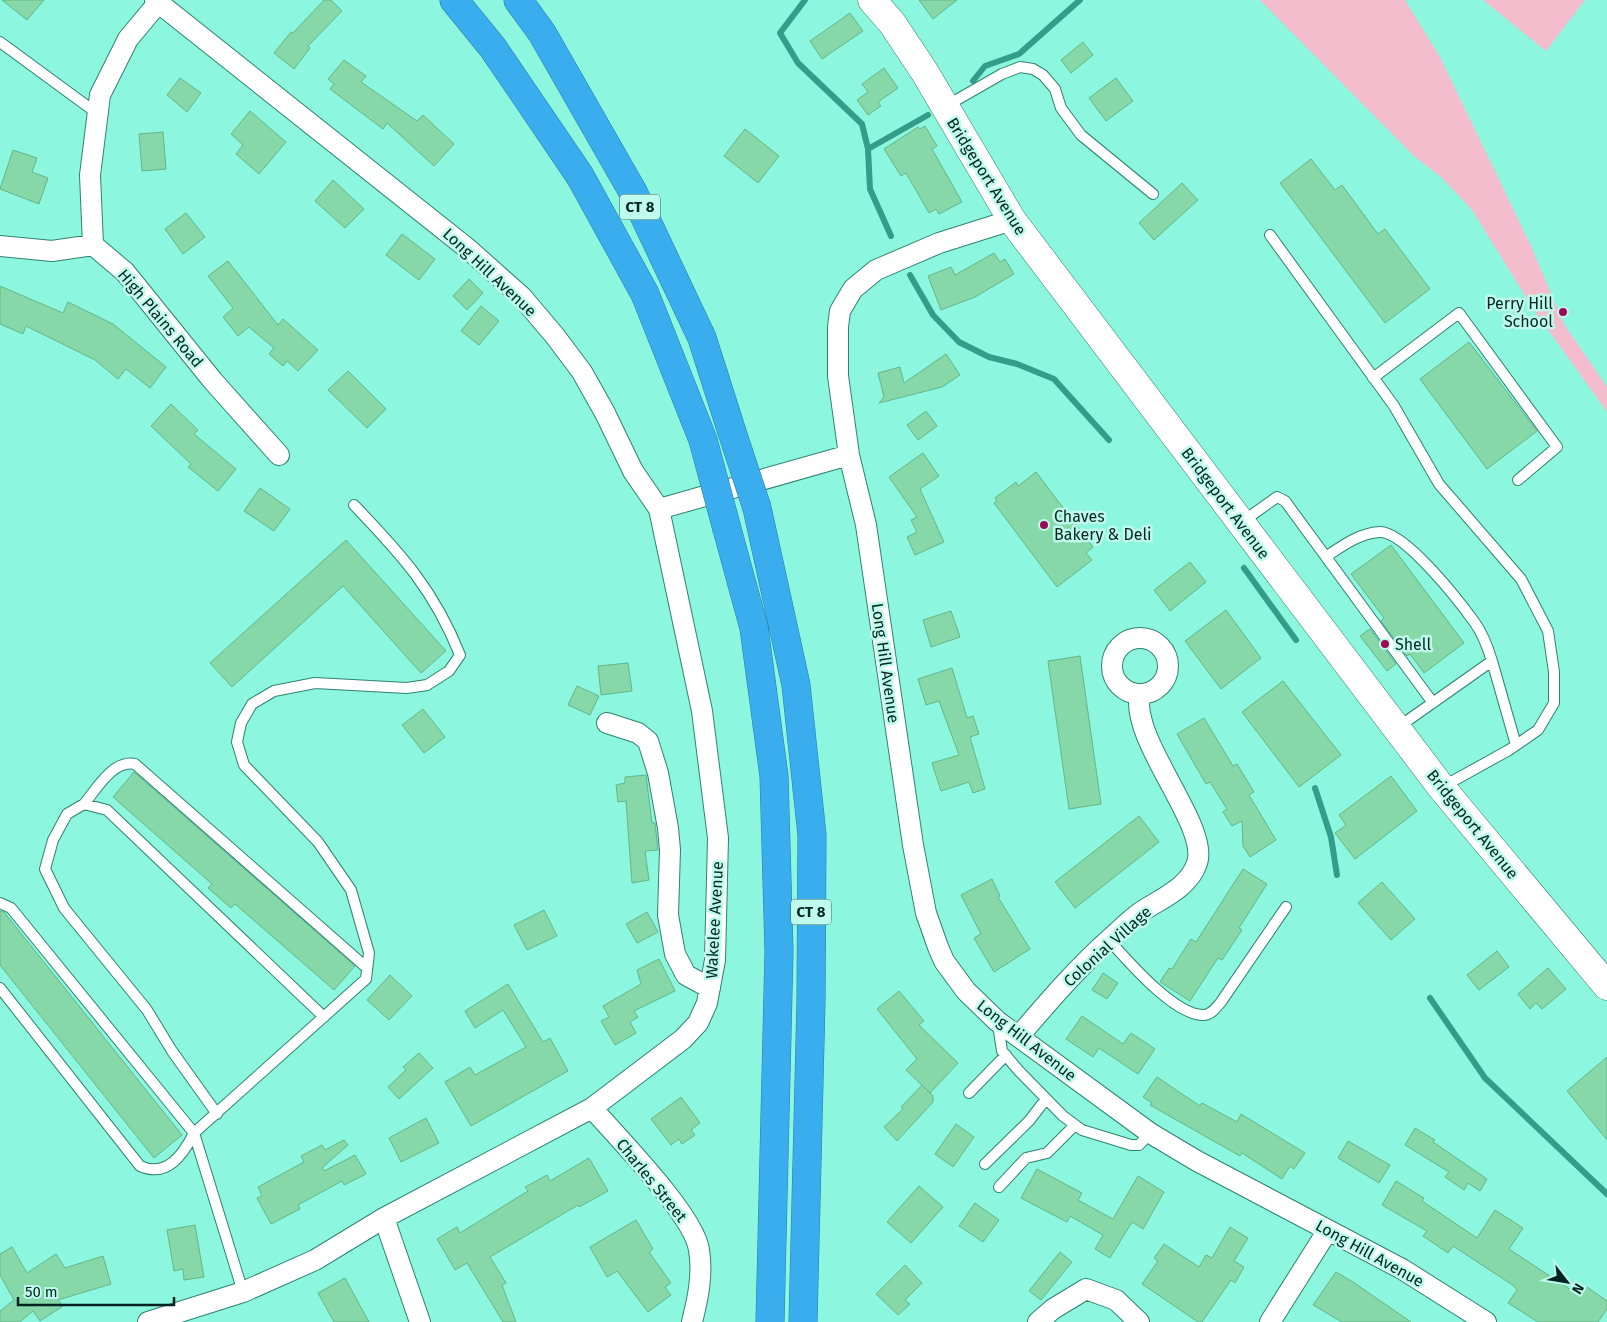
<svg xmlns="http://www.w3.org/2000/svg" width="1607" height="1322" viewBox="0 0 1607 1322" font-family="'Fira Sans',sans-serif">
<rect width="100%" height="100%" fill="#8cf6df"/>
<path fill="#f4bdce" d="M1260 0H1405L1440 57 1531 246 1564 324 1607 387V412L1534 310 1472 210 1441 177 1415 157Z
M1483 0H1585L1546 51Z"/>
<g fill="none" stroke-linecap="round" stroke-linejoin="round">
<path stroke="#349c88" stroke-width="6" d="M805 0 780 33 798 63 862 124 868 149 870 189 891 236
M973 81 985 66 1019 54 1080 0
M868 149 928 115
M910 275 933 315 959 342 989 357 1017 364 1054 379 1109 440
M1244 568 1296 640
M1315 788 1331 837 1337 875
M1430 998 1485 1078 1607 1194"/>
</g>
<path fill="#86d8a9" stroke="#64b689" d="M2 0H44L27 20Z
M324 0H331L342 11 308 46 310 48 294 69 274 53 291 32 293 33Z
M919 0H957L933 19Z
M850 13 863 31 822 59 810 41Z
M1083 42 1093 55 1071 73 1061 60Z
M344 60 366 76 361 82 417 121 423 115 454 144 434 166 387 123 383 129 330 89 334 84 328 79Z
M884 68 898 88 878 102 881 106 868 115 857 100 868 92 862 84Z
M180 78 201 93 187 112 167 95Z
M1116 78 1133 101 1106 121 1089 98Z
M250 111 286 142 259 174 236 154 243 145 231 134Z
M925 126 937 146 932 149 962 202 939 214 936 209 929 213 906 173 901 176 884 149 918 127 920 129Z
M745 129 779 156 758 183 724 156Z
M163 132 166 169 142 171 139 134Z
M13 150 37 158 32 172 48 178 39 204 0 189Z
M1311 159 1335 190 1342 185 1378 234 1385 229 1430 289 1385 323 1280 183Z
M333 180 364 209 345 228 315 201Z
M1182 183 1198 200 1154 240 1139 223Z
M186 213 205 237 183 254 165 229Z
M402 234 435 259 419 280 386 255Z
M994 253 1000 262 1005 259 1014 274 975 297 941 310 928 276 951 267 955 275Z
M228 261 278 325 283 319 318 350 298 371 287 361 283 366 269 354 274 348 249 327 238 336 223 317 233 308 208 276Z
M469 279 483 293 467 310 453 296Z
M0 286 63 313 68 302 113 324 166 367 150 388 126 369 118 379 95 360 26 326 23 334 0 324Z
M481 306 499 321 479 345 461 331Z
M1469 342 1537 431 1487 469 1420 379Z
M946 354 960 375 942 387 879 403 884 397 878 373 900 367 904 383Z
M348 371 386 409 367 428 328 390Z
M171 404 198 430 194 434 236 469 218 491 188 467 191 464 151 426Z
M926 411 937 426 918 440 907 425Z
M923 453 939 476 920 489 944 542 915 555 907 537 917 532 911 520 917 517 889 477Z
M1036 472 1093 547 1086 553 1092 560 1057 587 994 503 997 501 995 498 1016 482 1018 486Z
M260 488 290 509 274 531 244 511Z
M346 540 446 651 421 673 343 586 232 687 210 663Z
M1391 545 1464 643 1424 673 1410 654 1407 656 1381 621 1384 618 1351 574Z
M1190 562 1206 582 1170 611 1154 590Z
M1226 610 1261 658 1221 689 1185 641Z
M951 611 960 637 931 647 923 620Z
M1370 629 1396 664 1387 671 1360 636Z
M1080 656 1101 804 1069 809 1048 661Z
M628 663 632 691 601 695 598 666Z
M952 668 967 718 973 716 979 734 970 737 985 789 973 793 969 782 941 791 932 763 959 755 939 701 926 705 918 679Z
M1283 681 1341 755 1299 787 1242 712Z
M577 686 599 696 590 715 568 705Z
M423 709 445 737 424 753 402 725Z
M1204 718 1233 766 1237 764 1254 792 1249 795 1276 840 1250 857 1243 846 1242 821 1232 826 1223 812 1227 809 1210 782 1206 784 1177 734Z
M134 772 355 966 334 990 235 904 231 908 208 888 212 884 113 797Z
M646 775 652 823H655L658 850 645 851 649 880 632 883 626 801 618 802 616 785 625 783V777Z
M1391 776 1417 811 1355 859 1335 833 1346 825 1339 815Z
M1139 816 1159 842 1075 908 1055 882Z
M1243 869 1267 884 1239 928 1242 930 1222 960 1218 958 1190 1001 1160 982 1169 968 1172 969 1191 939 1196 942Z
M992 879 1000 896 998 897 1030 949 994 972 974 938 981 934 961 895Z
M1382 882 1415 919 1391 940 1358 903Z
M544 910 557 936 527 950 514 925Z
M0 911 4 912 182 1135 154 1158 0 965Z
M647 912 658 932 637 943 626 924Z
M1497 951 1509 967 1479 990 1467 975Z
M659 959 675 991 634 1011 638 1017 630 1022 636 1033 615 1045 601 1021 609 1017 603 1006 641 984 637 970Z
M1548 968 1566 989 1542 1009 1536 1003 1530 1009 1518 994Z
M1103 973 1118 983 1107 999 1092 990Z
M390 975 412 996 389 1020 367 1000Z
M508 984 543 1042 550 1038 568 1071 471 1126 445 1082 470 1067 475 1075 526 1047 503 1010 475 1028 465 1011Z
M899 991 924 1021 919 1025 958 1063 930 1093 906 1070 917 1059 877 1009Z
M1082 1016 1123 1044 1131 1033 1155 1049 1138 1074 1099 1048 1093 1057 1066 1039Z
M419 1053 433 1068 399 1099 388 1087 406 1070 403 1067Z
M1607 1057V1140L1567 1091Z
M1157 1077 1200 1106 1202 1103 1237 1122 1241 1114 1305 1153 1294 1169 1290 1166 1282 1179 1242 1153 1240 1156 1150 1105 1152 1103 1143 1097Z
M922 1085 933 1096V1102L897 1141 884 1127 903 1109 901 1107Z
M681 1097 700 1123 691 1130 695 1135 682 1144 679 1139 671 1145 651 1119Z
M426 1118 439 1143 401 1162 389 1138Z
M956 1124 974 1137 953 1167 935 1154Z
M1415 1128 1435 1140 1433 1142 1487 1179 1480 1191 1468 1183 1464 1190 1445 1177 1449 1172 1405 1145Z
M344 1140 348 1145 322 1168 324 1171 355 1155 366 1174 344 1185 342 1181 298 1205 300 1209 271 1224 257 1198 262 1196 258 1187 304 1162 301 1156 322 1145 325 1150Z
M1348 1141 1390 1165 1379 1183 1338 1158Z
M589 1158 608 1191 579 1207 578 1205 490 1257 506 1283 502 1285 516 1322H503L467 1263 455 1270 437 1239 457 1227 460 1233 528 1191 525 1187 547 1175 550 1181Z
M1037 1169 1082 1193 1078 1200 1113 1219 1138 1176 1164 1192 1143 1229 1132 1222 1110 1258 1095 1249 1103 1235 1070 1216 1067 1222 1021 1198Z
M1396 1181 1424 1198 1422 1201 1477 1238 1495 1210 1523 1228 1509 1249 1580 1296 1587 1287 1607 1301V1309L1598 1322H1538L1508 1303 1517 1290 1514 1286 1453 1246 1448 1253 1423 1236 1427 1231 1382 1205Z
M919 1186 943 1207 911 1243 887 1222Z
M975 1203 999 1220 983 1242 959 1226Z
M636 1220 653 1249 649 1252 671 1283 665 1287 671 1295 648 1312 617 1271 607 1277 590 1247Z
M195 1225 204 1277 184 1280 183 1269 174 1271 167 1230Z
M1230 1227 1248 1238 1234 1261 1244 1267 1235 1283 1231 1280 1202 1322H1198L1142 1284 1158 1261 1154 1258 1164 1244 1199 1267 1206 1255 1212 1258Z
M12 1247 27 1273 56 1254 65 1268 103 1256 111 1284 58 1300 63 1306 40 1321 33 1311 20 1322H0V1311L14 1300 0 1275V1254Z
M1060 1252 1072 1262 1041 1300 1029 1291Z
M905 1265 922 1283 905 1300 910 1304 898 1315 876 1294Z
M1336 1272 1353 1282 1411 1322H1342L1313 1305Z
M345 1278 369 1322H334L318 1293Z"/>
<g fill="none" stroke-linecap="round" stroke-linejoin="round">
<g stroke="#2e8272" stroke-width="12">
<path id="lane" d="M0 42 98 114
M946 106 1002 74 1020 67 1033 69 1043 75 1055 89 1061 108 1081 135 1153 194
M1270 235 1394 406 1439 484 1521 579 1548 631 1554 672V703L1538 730 1509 750 1442 787
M1373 378 1459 313 1557 447 1518 480
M1242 522 1277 497 1285 501 1433 703
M1327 556C1342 546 1360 533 1379 532 1404 530 1460 602 1475 623 1483 634 1488 648 1492 661
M1397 728 1492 661 1516 745
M84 804C96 790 113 759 135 764L367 968
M0 903 11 908 194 1133 243 1292
M1109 940C1127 960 1174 1015 1203 1015 1211 1015 1216 1008 1221 1002L1286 907
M0 988 140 1166C167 1178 183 1155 194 1133L366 979 369 953 351 890 318 842 244 765 237 742 241 723 252 704 274 691 315 683 407 688 427 685 449 671 460 655C434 590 402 555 354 505
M998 1024 1002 1051 1019 1071 1063 1116 1082 1130 1131 1145H1139L1150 1133
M969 1093 1006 1055
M217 1114 172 1051 147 1010 64 908 45 869 53 840 67 814 84 804 107 810 324 1017
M985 1164 1029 1121 1046 1099
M999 1187 1026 1158 1047 1153 1075 1125"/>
</g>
<g stroke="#2e8272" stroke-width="22">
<path id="street" d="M158 3 128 39 100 95 90 175 93 245 125 272 213 381 279 455
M1012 220 939 243 876 270 853 289 840 311 838 327V376L849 455 866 525 913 845 926 913 938 947 944 961 966 991 997 1021 1150 1133 1197 1161 1402 1269 1486 1322
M0 246 52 251 93 245
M659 509 849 455
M1112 666a28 28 0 1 1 56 0a28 28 0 1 1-56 0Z
M607 723 638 733 648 741 658 773 668 828 670 850 668 915 675 954 686 975 710 988
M1019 1036C1049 1001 1078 967 1112 937 1122 928 1131 919 1141 912 1160 899 1189 888 1197 863 1210 826 1129 739 1140 694
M592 1108C617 1137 695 1216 699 1250 703 1275 698 1298 692 1322
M384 1218 420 1322
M148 1322 243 1292 315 1260 384 1218 592 1108 683 1039 698 1023 707 1003 715 960 718 838 702 711 659 509 633 471 605 413 582 372 555 336 522 297 467 248 155 0
M1038 1322 1053 1309 1086 1289 1116 1300 1139 1322
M1270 1322 1328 1230"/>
</g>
<g stroke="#2e8272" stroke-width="29">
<path id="secondary" d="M872 0 892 23 924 71 1012 220 1441 787 1607 986"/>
</g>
<g stroke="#267ea5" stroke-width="29">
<path id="highway" d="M454 0 493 48 580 176 645 294 703 440
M518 0 542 33 633 192 702 338 731 429
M757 508 796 685 812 835 811 1002 803 1322
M727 529 754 628 774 776 779 951 770 1322"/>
</g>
<use href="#lane" stroke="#fff" stroke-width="10"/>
<use href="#street" stroke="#fff" stroke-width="20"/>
<use href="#secondary" stroke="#fff" stroke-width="28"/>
<use href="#highway" stroke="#39aded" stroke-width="28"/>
<g stroke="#267ea5" stroke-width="29" stroke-linecap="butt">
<path id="highway-bridge" d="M731 429 757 508
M703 440 727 529"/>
</g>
<use href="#highway-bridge" stroke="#39aded" stroke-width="28"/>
</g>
<g fill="#9c0956" stroke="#bffbec" stroke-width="2">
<circle cx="1563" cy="312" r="5"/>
<circle cx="1044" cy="525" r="5"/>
<circle cx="1385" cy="644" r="5"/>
</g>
<g text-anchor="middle" stroke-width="5" stroke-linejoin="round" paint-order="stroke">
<g fill="#bffbec" stroke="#3b665c" stroke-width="1">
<rect x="620" y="194.5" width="40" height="25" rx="4"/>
<rect x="791" y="899.5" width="40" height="25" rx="4"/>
</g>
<g font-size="15" font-weight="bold" fill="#02261f">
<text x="640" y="212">CT 8</text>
<text x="811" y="917">CT 8</text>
</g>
<g font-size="16" fill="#02261f" stroke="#bffbec">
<text transform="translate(987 176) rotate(58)" y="6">Bridgeport Avenue</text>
<text transform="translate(490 272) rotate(43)" y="6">Long Hill Avenue</text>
<text transform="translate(161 318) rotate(50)" y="6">High Plains Road</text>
<text transform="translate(1226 503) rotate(53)" y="6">Bridgeport Avenue</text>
<text transform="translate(886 663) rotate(82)" y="6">Long Hill Avenue</text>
<text transform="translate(1473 824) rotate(51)" y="6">Bridgeport Avenue</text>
<text transform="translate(714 920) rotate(-87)" y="6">Wakelee Avenue</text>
<text transform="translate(1107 946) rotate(-42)" y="6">Colonial Village</text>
<text transform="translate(1027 1040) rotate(38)" y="6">Long Hill Avenue</text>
<text transform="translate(652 1180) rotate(51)" y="6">Charles Street</text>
<text transform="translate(1370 1253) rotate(29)" y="6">Long Hill Avenue</text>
</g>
<g font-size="16" fill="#02261f" stroke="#bffbec" text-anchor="start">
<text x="1553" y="309" text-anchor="end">Perry Hill<tspan x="1553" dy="18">School</tspan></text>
<text x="1054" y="522">Chaves<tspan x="1054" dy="18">Bakery &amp; Deli</tspan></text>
<text x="1395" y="650">Shell</text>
</g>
</g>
<g transform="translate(1567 1282) rotate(121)" stroke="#bffbec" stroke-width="4" paint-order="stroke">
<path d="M0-4L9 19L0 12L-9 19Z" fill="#02261f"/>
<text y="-8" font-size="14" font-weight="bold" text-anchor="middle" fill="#02261f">N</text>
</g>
<path d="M18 1297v8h156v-8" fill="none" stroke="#02261f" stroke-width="2.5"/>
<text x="25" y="1297" font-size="15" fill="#02261f" stroke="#bffbec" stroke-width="4" paint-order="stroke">50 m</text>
</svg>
